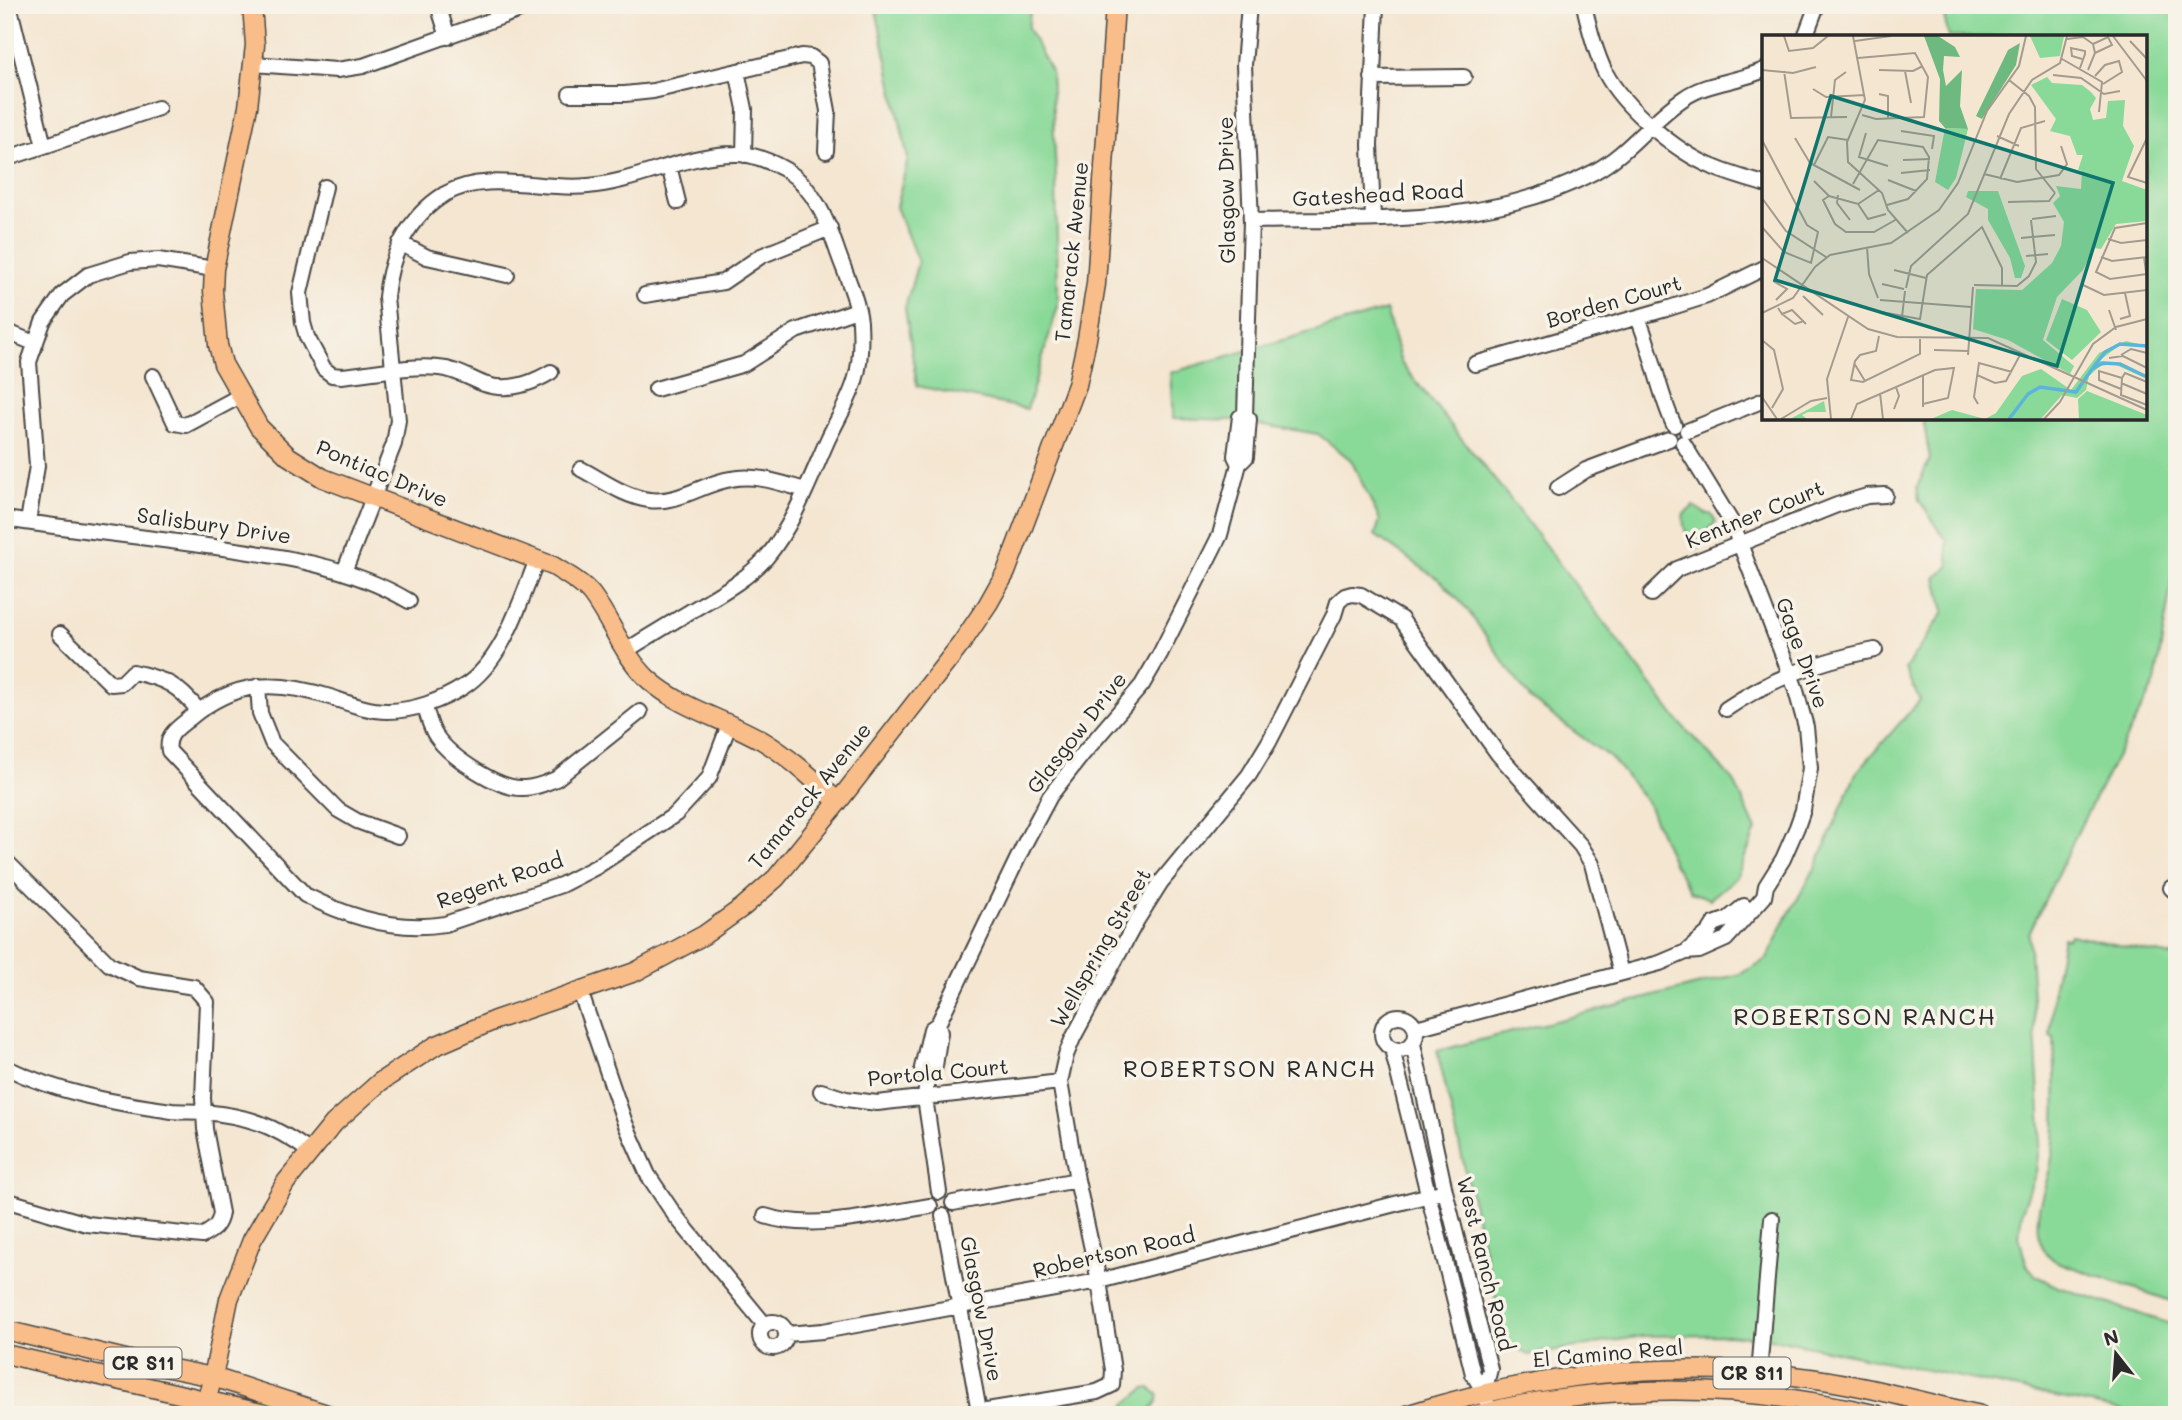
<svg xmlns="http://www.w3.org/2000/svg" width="2182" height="1420" viewBox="0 0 2182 1420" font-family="Mali,sans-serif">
<rect width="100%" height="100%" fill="#f7f3e8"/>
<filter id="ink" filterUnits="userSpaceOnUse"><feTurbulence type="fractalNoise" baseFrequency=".0143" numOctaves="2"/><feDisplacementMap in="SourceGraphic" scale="14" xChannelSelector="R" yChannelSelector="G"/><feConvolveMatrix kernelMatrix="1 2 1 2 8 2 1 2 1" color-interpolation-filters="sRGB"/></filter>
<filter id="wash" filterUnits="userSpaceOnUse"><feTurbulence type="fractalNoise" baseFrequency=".00686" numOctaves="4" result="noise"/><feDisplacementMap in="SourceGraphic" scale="28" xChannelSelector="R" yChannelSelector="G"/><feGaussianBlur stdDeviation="1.57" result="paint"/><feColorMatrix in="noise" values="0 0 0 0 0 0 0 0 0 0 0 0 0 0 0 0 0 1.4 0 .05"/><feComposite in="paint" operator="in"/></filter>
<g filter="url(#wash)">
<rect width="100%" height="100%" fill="#f4e6d1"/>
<path fill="#89d998" stroke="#5a8262" stroke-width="2" d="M875 5H1031L1028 28 1051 71 1056 176 1058 306 1027 409 917 386 905 308 918 262 896 207 908 159Z
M1941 5H2177V550L2155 683 2082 823 2029 933 2041 1130 2036 1172 2022 1211 2019 1236 2026 1264 2036 1276 2058 1287 2177 1326V1415H2143L1781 1340 1727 1335 1643 1336 1528 1355 1506 1342 1437 1051 1740 974 1767 959 1783 924 1817 865 1856 773 1920 700 1905 669 1944 612 1936 577 1949 567 1947 541 1919 500 1917 487 1930 459 1923 418H2145V37H1949Z
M1386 310 1401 363 1511 500 1680 723 1734 781 1756 830 1737 877 1710 899 1691 892 1673 863 1647 802 1613 760 1530 699 1466 608 1442 582 1375 535 1380 520 1351 460 1318 434 1232 420 1173 418 1170 373Z
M1694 506 1706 514H1711L1716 522 1705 534 1698 538 1702 546 1695 549C1689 542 1681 524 1684 514Z
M2070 935 2177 957V1303L2057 1262C2045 1255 2040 1245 2038 1231 2035 1207 2047 1186 2051 1163 2058 1126 2055 1076 2054 1038L2050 1036 2054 985 2063 938 2068 939Z
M1150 1388 1159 1395C1155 1416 1140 1415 1122 1415L1126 1404 1144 1389Z"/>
</g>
<g filter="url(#ink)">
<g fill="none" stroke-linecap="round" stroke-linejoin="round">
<g stroke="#494744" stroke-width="18">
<path id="minor" d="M9 5 44 146
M438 5 448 37
M1584 5C1589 28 1595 51 1605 72 1623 107 1676 152 1713 167 1729 174 1747 179 1764 184
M1805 37 1817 5
M253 64 337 70 363 66 534 5
M737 71 745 109 744 155
M1372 78 1464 77
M570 94H625L653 91 802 56 811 57 819 63 828 111 826 151
M5 159 158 108
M669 166 678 202
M325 187 300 293 303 323 307 337 324 369 332 375 342 376C373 373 407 365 439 368 455 369 469 378 484 384 507 392 531 384 551 372
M1373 218 1370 145 1376 5
M1251 221C1365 218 1489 228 1594 172 1629 153 1651 120 1684 98 1707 82 1738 82 1764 70
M400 243 427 257 507 275
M645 295 723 282 761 256 830 228
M1638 318C1653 353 1658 391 1674 425
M5 331 34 343
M1475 364 1666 309 1707 296 1764 268
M153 376 175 423 186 425 240 396
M656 389 744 364 796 331 857 310
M1687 431 1764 400
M1239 464 1235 456 1240 417 1245 415
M581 469C602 480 625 497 649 500 679 504 703 483 731 479 757 474 780 483 805 490
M1558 488 1586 470 1669 439
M5 519C70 529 135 536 200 545 273 555 345 563 409 601
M28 522 37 466 29 362 43 322 62 295 88 275 130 262 158 260 214 269
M537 560C520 602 503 662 463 687 441 701 413 711 387 711 367 711 348 703 330 697 276 680 236 680 190 718 178 728 166 734 169 751L305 895C348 917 398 932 445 924L561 885 596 867 676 814 709 778 729 725
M344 572 394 444 398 420 386 297C390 255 408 217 445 194 487 170 542 191 588 186 638 182 684 154 735 154 751 153 772 162 786 170 814 188 827 220 837 250 844 271 858 300 860 322 861 340 861 363 855 381 849 401 837 420 828 439 811 477 793 526 766 558 748 578 723 592 701 605 676 620 651 635 627 650
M1651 594 1677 569 1837 505 1867 496 1885 495
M60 634 111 684 122 683 133 672C166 679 178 685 199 711
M258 686 260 713 272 743 338 810 357 821 398 836
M424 705C428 715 430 728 436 736 450 757 499 790 524 788 536 788 546 783 556 779L640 712
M1726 709C1770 679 1822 660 1875 650
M5 860 109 964 139 978 194 987 207 1002 203 1098 205 1129 221 1213C219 1226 213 1230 202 1236L87 1224 5 1200
M2171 888 2177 893
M1686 952 1709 932 1714 924 1728 919 1744 906
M580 991 625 1123 648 1175 674 1214 765 1325
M1382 1033a17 17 0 1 1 34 0a17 17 0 1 1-34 0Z
M938 1024 940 1033 935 1066 927 1079 925 1098 939 1192
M1416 1028 1660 963 1686 952 1699 951 1726 939 1764 897 1766 886 1783 859 1797 827 1803 810 1810 768 1806 727 1795 687 1732 523 1683 443
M1413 1044 1445 1191 1490 1369 1484 1392
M1392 1049 1473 1374 1484 1392 1487 1403
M5 1067C58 1093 114 1103 172 1111 183 1112 194 1111 204 1112 249 1116 273 1125 309 1151
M927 1079 922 1068 931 1029 938 1024 1026 841 1050 796 1082 755 1142 685 1160 654 1220 535 1239 464 1246 457 1249 419 1245 415 1251 221 1244 65 1249 5
M821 1091 846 1099 877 1103 1060 1082
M953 1203 1077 1180
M765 1216C814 1232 879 1214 930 1206
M943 1216 979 1411
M760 1335a13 13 0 1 1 26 0a13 13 0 1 1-26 0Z
M786 1334 823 1331 1099 1281 1445 1191
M1759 1373 1772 1219
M956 1415 1097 1392 1112 1385 1113 1370 1099 1281 1077 1180 1060 1082 1066 1055 1073 1038 1137 920 1161 882 1249 775 1269 742 1334 615 1338 602 1345 596 1352 594 1361 595 1401 619 1498 754 1581 846 1592 864 1621 973"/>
</g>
<g stroke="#494744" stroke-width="21">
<path id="major" d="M252 5 255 45 248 107 214 269 213 291 218 345 223 364 259 427 288 456 323 478 553 566C566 574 583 583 592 595 612 622 624 657 649 680 682 709 725 719 763 741 791 758 814 780 838 802
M5 1330 134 1361 213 1377 330 1415
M5 1354 270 1415
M202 1415 213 1377 229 1299 252 1240 286 1182 334 1123 380 1082 435 1046 495 1020 635 972 704 935 743 907 776 878 838 802 961 644 988 604 1006 572 1077 385 1087 339 1096 284 1115 5
M1406 1415C1531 1375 1663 1360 1794 1376 1857 1383 1919 1401 1981 1415
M1475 1415C1606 1381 1747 1384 1878 1415"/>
</g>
<use href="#minor" stroke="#fff" stroke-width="14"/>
<use href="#major" stroke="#f8bd89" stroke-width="18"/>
</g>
</g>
<g text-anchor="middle" stroke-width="7" stroke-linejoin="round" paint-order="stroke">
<g fill="#f7f3e8" stroke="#686764" stroke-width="2">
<rect x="104.5" y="1347.5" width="77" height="31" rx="5"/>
<rect x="1713.5" y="1357.5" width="77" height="31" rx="5"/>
</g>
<g font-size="19" font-weight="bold" fill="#2b2b2b">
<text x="143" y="1370">CR S11</text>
<text x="1752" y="1380">CR S11</text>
</g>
<g font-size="21" fill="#2b2b2b" stroke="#f7f3e8">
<text transform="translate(1227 190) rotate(-91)" y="7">Glasgow Drive</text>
<text transform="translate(1378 195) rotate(-3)" y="7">Gateshead Road</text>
<text transform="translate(1072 252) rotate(-84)" y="7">Tamarack Avenue</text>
<text transform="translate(1614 302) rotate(-16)" y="7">Borden Court</text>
<text transform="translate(382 474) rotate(23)" y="7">Pontiac Drive</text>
<text transform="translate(1755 515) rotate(-22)" y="7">Kentner Court</text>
<text transform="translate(214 526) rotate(8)" y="7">Salisbury Drive</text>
<text transform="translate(1802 653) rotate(70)" y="7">Gage Drive</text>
<text transform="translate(1077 733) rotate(-52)" y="7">Glasgow Drive</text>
<text transform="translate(810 796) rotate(-51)" y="7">Tamarack Avenue</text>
<text transform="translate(500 881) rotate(-19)" y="7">Regent Road</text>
<text transform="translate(1101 948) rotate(-60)" y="7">Wellspring Street</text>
<text transform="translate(938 1073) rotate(-5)" y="7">Portola Court</text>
<text transform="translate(1114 1253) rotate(-13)" y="7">Robertson Road</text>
<text transform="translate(1485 1264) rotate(76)" y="7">West Ranch Road</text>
<text transform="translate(981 1309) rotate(79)" y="7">Glasgow Drive</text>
<text transform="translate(1608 1354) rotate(-5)" y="7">El Camino Real</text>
</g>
<g font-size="23" letter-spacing="2" fill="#2b2b2b" stroke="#f7f3e8">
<text x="1250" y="1077">ROBERTSON RANCH</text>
</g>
<g font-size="24" letter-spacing="2" fill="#2b2b2b" stroke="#f7f3e8">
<text x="1865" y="1025">ROBERTSON RANCH</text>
</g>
</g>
<g transform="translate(1762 35)">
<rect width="385" height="385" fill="#f4e6d1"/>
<path d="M268 1H302L298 21 278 23ZM285 42 290 48 320 50 329 57 334 63 328 74 331 85 344 83 346 66 363 65 361 91 372 111 360 146 385 155V186L354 189 339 214 332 213 321 235 295 262 281 305 312 331 308 339 246 305 211 294 214 254 260 255 290 228 299 211 302 187 291 168 298 161 294 151 319 154 320 136 316 135 321 120H315L308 101 288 96 294 84 269 50ZM183 93 206 94 194 143 186 155 173 147ZM206 156H236L263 231 259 243H253L248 223 226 185V174L204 162ZM300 264 325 275 339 297 310 325 284 305ZM364 306 385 311 358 310 337 326 357 328 385 344 352 329 338 331 327 341 324 355 315 363 300 360 279 384H169L190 375 223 384 234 378 260 341 279 334 309 355 337 318ZM325 356 385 380V384H317L316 364ZM62 366 64 377H46L40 380 45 384H28Z" fill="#89d998"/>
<path d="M162 1H176L193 12 198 22 182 21 181 35 184 51 200 35 198 71 206 94 183 93 177 86 178 44ZM258 8 254 30 220 84 214 81 246 15Z" fill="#6eb980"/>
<path fill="none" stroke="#5cb5d9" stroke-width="3.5" d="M330 334 343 317 358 309 385 311M247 384 266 359 278 352 314 357 330 334 341 328 358 329 385 342"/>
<path fill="none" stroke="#a49b8f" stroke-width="2" d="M22 1 27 16 51 13 66 1M91 1 103 65 85 107 86 127 120 158 126 175 146 198M351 1 385 46M305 4 321 2 331 9 333 18 326 35M93 6 129 1M368 6 385 24M331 9 346 2 350 10 333 18M96 23 153 18 166 42 162 82 114 84 100 80M300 24 340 47 337 77M318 33 323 19V16L309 13 310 21 320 24M0 35 31 38 54 32M117 35 151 36 161 31M22 36 29 83 85 82M143 36 149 68M291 40 319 43 342 59 358 56M333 41 343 30 357 26 360 37 341 49M247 45 267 61 273 72 274 134 293 158M51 54 64 62 103 60M117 59 126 61V84M69 82 73 45 84 37M139 96 172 101 170 114M104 98 97 122 126 131M235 101 257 111M33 103 48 128 98 155M385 103 366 142 385 148M0 105 45 190 56 197 49 228 22 217 0 192M141 125 168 124M52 130 66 102 86 105M139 138 168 135M222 139 255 147 297 140 305 129 299 111M238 144 259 93 283 86M126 145 154 156M52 146 67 161M91 149 116 105 161 112 167 122 165 144 146 164 125 170M76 160 75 168 88 185M67 161 61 165 73 189 84 197H112L135 184M67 161 96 169 117 155M0 163 24 196 64 222M246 167 287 166 293 158M96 169 106 184 124 179M270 184 294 181M385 188 353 193 334 237 348 244 385 239M259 203 293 200M346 204 359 208 385 205M105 212 107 239 116 263M264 221 286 219M339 222 350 226 385 222M382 222 385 244M0 223 106 294 135 302 226 303 385 375M132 235 164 243M11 246 25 254 14 265M120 249 142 254M212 250 255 251 267 241 274 227 269 185M321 250 342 260 385 255M144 253 149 231 206 179 247 79 270 45 298 28 305 1M41 261 61 280M118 265 209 272M16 273 20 279 30 275 44 289M347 275 354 295M119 277 158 284 165 240 220 192 240 233V251M0 278 31 263 53 232 68 220 129 208 177 175 196 148 225 76 257 31 264 1M20 279 33 289 42 286M140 282 143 256M358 284 368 281 363 258M117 301 114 316 98 320 93 326 89 345 101 347 158 319V304M0 305 12 315 21 354 10 373M172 315 206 316M206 320 211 252M359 320 369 314 385 318M347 323 361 321 385 333M92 328 103 346M161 340V372M215 340 233 348 244 346 258 320M360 343 359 360 385 370M360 343 363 338 385 347M359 348 385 359M359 354 337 345V336L360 343M118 358 121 384M0 362 15 384M216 369 212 362 217 328 250 337M132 374 137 361 134 352M19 384 49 366 65 363M69 384 65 344 86 282M89 384 95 369 173 335 192 333 186 363 161 369M282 384 298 367 331 309 354 292 385 284"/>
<path fill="#0f766e" fill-opacity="0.15" stroke="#0f766e" stroke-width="3.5" d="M69 61 351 148 295 331 13 245Z"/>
<rect width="385" height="385" fill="none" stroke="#2b2b2b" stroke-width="3.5"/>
</g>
<rect width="2182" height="1420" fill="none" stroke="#f7f3e8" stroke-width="28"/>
<g transform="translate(2116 1354) rotate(343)" stroke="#f7f3e8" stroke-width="5" paint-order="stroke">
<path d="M0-5L12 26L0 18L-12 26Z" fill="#2b2b2b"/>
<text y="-10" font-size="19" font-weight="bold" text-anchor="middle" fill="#2b2b2b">N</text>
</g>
</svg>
